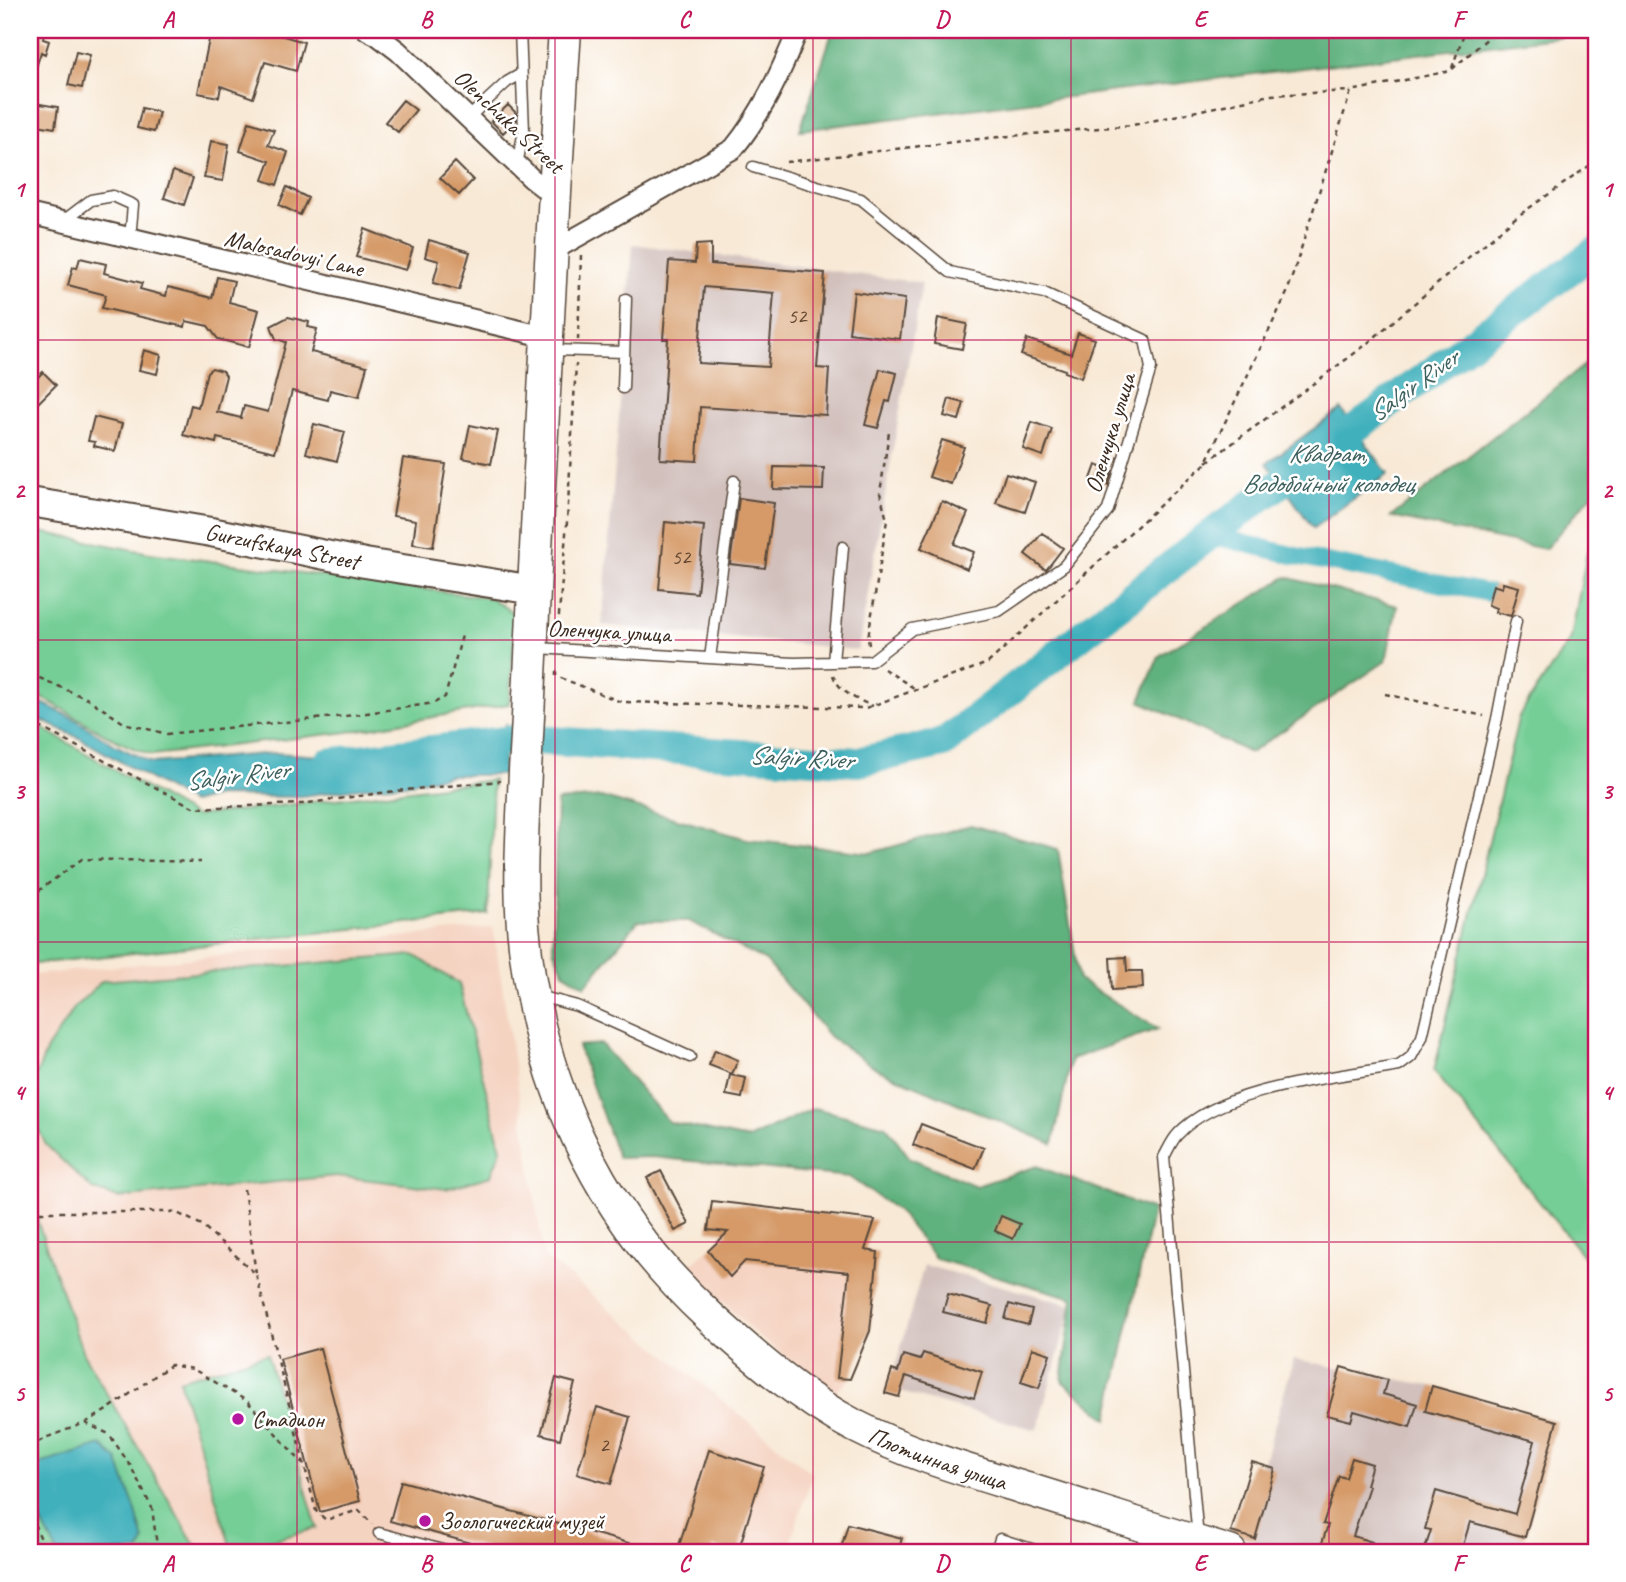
<svg xmlns="http://www.w3.org/2000/svg" width="1626" height="1582" viewBox="0 0 1626 1582" font-family="Caveat,sans-serif">
<rect width="100%" height="100%" fill="#fff"/>
<filter id="ink" filterUnits="userSpaceOnUse"><feTurbulence type="fractalNoise" baseFrequency=".0143" numOctaves="2"/><feDisplacementMap in="SourceGraphic" scale="14" xChannelSelector="R" yChannelSelector="G"/><feConvolveMatrix kernelMatrix="1 2 1 2 8 2 1 2 1" color-interpolation-filters="sRGB"/></filter>
<filter id="wash" filterUnits="userSpaceOnUse"><feTurbulence type="fractalNoise" baseFrequency=".00686" numOctaves="4" result="noise"/><feDisplacementMap in="SourceGraphic" scale="28" xChannelSelector="R" yChannelSelector="G"/><feGaussianBlur stdDeviation="1.57" result="paint"/><feColorMatrix in="noise" values="0 0 0 0 0 0 0 0 0 0 0 0 0 0 0 0 0 1.4 0 .05"/><feComposite in="paint" operator="in"/></filter>
<g filter="url(#wash)">
<rect width="100%" height="100%" fill="#f8e9d6"/>
<path fill="#f5d3c1" d="M493 927 544 1256 813 1474 787 1552H199L83 1353 38 1223 30 1169V1008L33 975Z
M727 1233 878 1252 870 1331 850 1379 835 1392 760 1338 687 1267Z"/>
<path fill="#d1c0bc" d="M633 244 922 283 858 650 602 625Z
M924 1265 1072 1305 1037 1430 889 1389Z
M1294 1359 1432 1386 1557 1421 1518 1552H1293L1242 1537Z"/>
<path fill="#74ce95" stroke="#587c5a" stroke-width="2" d="M30 530 150 553 491 598 516 615 509 704 347 732 153 755C111 744 71 710 30 692Z
M1596 541V1272L1434 1071 1519 716 1571 638 1587 552Z
M30 724 37 725 195 816 493 780 488 914 34 964 30 997Z
M414 955 459 984 501 1149 491 1176 446 1189 336 1176 118 1198 92 1189 46 1145 34 1120V1081L47 1049 75 1007 102 981Z
M30 1169 38 1223 83 1353 199 1552H30Z
M267 1354 317 1528 232 1551 179 1380Z"/>
<path fill="#5fb17e" stroke="#4d6e4e" stroke-width="2" d="M833 30H1565L1563 36 800 130Z
M1596 356V490L1545 549 1391 517Z
M1286 577 1397 606 1386 661 1250 753 1140 701 1159 656Z
M601 797 747 839 870 853 971 825 1058 849 1079 980 1158 1029 1071 1059 1053 1144 879 1070 830 1037 766 961 689 921H638L585 986 564 973 553 949 557 801Z
M601 1044 669 1122 748 1139 814 1108 886 1126 910 1158 976 1186 1037 1166 1153 1210 1108 1419 1062 1381 1073 1298 936 1259 898 1211 849 1177 652 1157 618 1158 578 1046Z"/>
<path fill="#41b0bc" stroke="#3e6d6d" stroke-width="2" d="M1341 409 1388 474 1313 528 1267 463Z
M30 697 73 718 115 745 152 763 275 753 422 762 481 745 506 725 503 775H450L406 784 368 787 295 797 218 796 192 803 79 738 30 715Z
M101 1445 117 1459 135 1508 144 1541 139 1552H57L30 1499V1470L33 1466Z"/>
<g fill="none" stroke-linecap="round" stroke-linejoin="round">
<path stroke="#41b0bc" stroke-width="18" d="M1210 535 1296 556 1489 593"/>
<path stroke="#41b0bc" stroke-width="30" d="M328 763 521 739 858 762 943 743 1210 535 1596 251"/>
</g>
<g id="blocks">
<path fill="#d59a67" fill-rule="evenodd" d="M30 30H45L43 39 49 41 45 54 41 52 33 77H30Z
M211 30H263L304 42 296 71 265 62 253 98 221 86 219 97 198 93Z
M76 52 90 55 82 88 68 85Z
M403 100 416 110 398 132 385 122Z
M40 104 58 107 55 128 37 125Z
M508 105 516 113V120L503 133 491 121Z
M142 108 159 112 154 132 137 128Z
M249 122 274 130 268 145 288 152 277 185 263 180 270 161 240 151Z
M211 141 229 144 223 181 204 178Z
M455 162 473 180 459 195 440 178Z
M173 171 193 178 184 205 164 198Z
M287 187 308 198 300 215 279 205Z
M365 229 413 248 406 270 356 257Z
M429 240 470 252 459 290 433 283 439 261 425 257Z
M711 244V264L825 273 817 368 829 369 826 415 700 407 697 461 660 459 668 339H663L669 261 695 263 696 245ZM704 287 774 293 768 367 698 363Z
M80 258 106 264 104 273 142 283 140 289 166 296 168 287 212 298 217 277 234 281 229 302 259 310 249 347 218 339 208 326 186 321 185 327 102 308 106 295 68 285 73 267 77 268Z
M854 292 905 299 900 339 849 333Z
M288 317 309 322 308 327 317 329 311 352 367 366 359 397 330 390 328 400 292 391 275 452 217 438 216 443 183 435 191 405 198 407 207 372 212 368 223 371 226 376 217 412 241 418 244 406 268 412 286 342 276 339 271 326Z
M938 318 967 324 962 349 934 344Z
M1078 333 1095 339 1081 378 1064 372 1065 370 1021 355 1027 339 1071 354Z
M144 350 161 355 157 374 139 370Z
M880 369 897 373 890 402 886 401 878 428 865 425Z
M43 372 56 385 30 411V385Z
M949 399 964 403 959 420 944 416Z
M94 417 122 424 115 451 94 446 95 442 88 441Z
M1032 422 1052 429 1043 456 1023 449Z
M314 424 345 432 337 461 306 453Z
M470 425 498 431 491 464 463 458Z
M942 440 964 447 951 484 929 477Z
M403 458 446 464 433 547 413 544 416 520 393 516Z
M1096 465 1112 471 1108 485 1091 479Z
M774 467 824 468 823 490 773 489Z
M1006 473 1035 482 1025 512 996 503Z
M739 498 774 503 765 568 730 564Z
M942 501 968 513 954 544 974 552 967 569 921 548Z
M665 522 704 526 697 593 659 589Z
M1042 533 1063 548 1046 570 1025 554Z
M1503 583 1519 587 1511 616 1495 612 1496 608 1488 605 1493 585 1502 588Z
M1126 957 1127 971H1142L1143 988 1112 990 1110 958Z
M715 1050 738 1060 732 1074 709 1065Z
M730 1075 746 1078 742 1098 726 1095Z
M921 1124 984 1148 975 1169 913 1145Z
M661 1171 689 1224 675 1231 647 1178Z
M712 1201 875 1220 865 1250 878 1252 870 1331 850 1379 837 1378 849 1272 745 1261 730 1277 708 1251 728 1232 708 1230Z
M1001 1216 1020 1224 1013 1239 995 1231Z
M948 1294 992 1306 987 1323 943 1312Z
M1009 1304 1032 1310 1028 1325 1005 1319Z
M320 1348 360 1501 320 1512 280 1359Z
M1032 1348 1050 1354 1039 1388 1021 1382Z
M923 1353 982 1372 974 1398 906 1376 899 1397 885 1393 892 1370 898 1372 903 1355 920 1360Z
M1341 1367 1387 1380 1383 1394 1417 1404 1410 1427 1354 1411 1351 1421 1327 1415Z
M556 1378 575 1383 560 1439 541 1434Z
M1432 1386 1557 1421 1525 1537 1470 1522 1461 1552H1424L1431 1530 1425 1529 1436 1491 1515 1514 1535 1441 1425 1411Z
M597 1407 630 1417 611 1484 577 1474Z
M709 1450 764 1467 738 1552 713 1547 712 1552H677Z
M1352 1458 1372 1464 1366 1485 1369 1486 1353 1536 1372 1542 1369 1552H1319L1328 1525 1323 1524 1339 1476 1346 1478Z
M1252 1462 1275 1469 1255 1539 1231 1532Z
M401 1481 647 1548V1552H503L390 1521Z
M848 1524 902 1538 898 1552H840Z"/>
</g>
</g>
<g filter="url(#ink)">
<use href="#blocks" fill-opacity="0" stroke="#57473a" stroke-width="2"/>
<g fill="none" stroke-linecap="round" stroke-linejoin="round">
<g stroke="#57473a" stroke-width="13">
<path id="lane" d="M468 118 507 82 521 74
M517 164 524 131 520 30
M62 222 91 200 113 196 133 205 130 239
M551 350 624 352
M623 388 626 299
M537 648 794 663 871 661 912 629 999 611 1064 566 1108 510 1151 368 1145 340 1044 293 950 272 861 199 753 167
M710 658 734 481
M833 662 843 547
M539 996 577 1006 690 1057
M379 1533 450 1552
M1198 1539 1164 1157C1168 1150 1172 1140 1178 1134 1221 1087 1337 1077 1399 1066L1411 1057 1422 1037 1497 719 1516 621
M996 1552 1000 1539 1041 1552"/>
</g>
<g stroke="#57473a" stroke-width="23">
<path id="street" d="M367 30 377 35 398 51 531 178 554 196
M30 214 547 337
M552 251 733 149C762 114 781 72 798 30"/>
</g>
<g stroke="#57473a" stroke-width="32">
<g id="secondary">
<path id="s1" d="M30 502 211 532 365 563 534 590"/>
</g>
</g>
<g stroke="#57473a" stroke-width="35">
<g id="primary">
<path id="s2" d="M565 30C553 209 544 389 535 569 532 637 529 704 525 771 523 822 519 875 523 926 536 1078 596 1212 709 1316 754 1357 801 1398 855 1426 909 1454 969 1471 1027 1489 1095 1510 1162 1532 1230 1552"/>
</g>
</g>
<path stroke="#57473a" stroke-width="2.5" stroke-dasharray="5 5" stroke-linecap="butt" d="M1452 68 1465 30
M786 162 988 138 1133 125 1270 95 1351 91
M578 340 581 255
M1207 462 1363 347 1515 218 1596 161
M558 626 567 522 576 364
M869 645 868 638 887 520 880 493 889 432
M884 669 917 690
M556 671V676L621 702 866 708 988 663 1205 464 1287 293 1351 91 1450 71 1497 30
M30 674 88 699 124 723 167 734 354 715 434 703 445 697 463 632
M833 675C839 692 857 700 873 706
M1385 694 1484 716
M30 722 195 808 302 804 395 791 500 781
M30 897 82 859 201 862
M244 1189 256 1274
M30 1215 36 1212H175L202 1225 256 1274 316 1511 326 1520 359 1510 372 1524
M85 1423C116 1406 142 1384 171 1365L193 1369 247 1401 303 1464
M30 1440 40 1441
M30 1447 45 1438 85 1423 109 1434 130 1465 152 1508 157 1546 152 1552
M30 1515 47 1552"/>
<use href="#lane" stroke="#fff" stroke-width="10"/>
<use href="#street" stroke="#fff" stroke-width="19"/>
<use href="#secondary" stroke="#fff" stroke-width="28"/>
<use href="#primary" stroke="#fff" stroke-width="32"/>
</g>
</g>
<path fill="none" stroke="#c2185b" stroke-width="2" stroke-opacity="0.55" d="M297 30V1552M555 30V1552M813 30V1552M1071 30V1552M1329 30V1552M30 340H1596M30 640H1596M30 942H1596M30 1242H1596"/>
<g fill="#b5179e" stroke="#fff" stroke-width="2.5">
<circle cx="238" cy="1419" r="7"/>
<circle cx="425" cy="1521" r="7"/>
</g>
<g text-anchor="middle" stroke-width="5" stroke-linejoin="round" paint-order="stroke">
<g font-size="21" fill="#624630">
<text x="797" y="323">52</text>
<text x="681" y="564">52</text>
<text x="604" y="1452">2</text>
</g>
<g font-size="24" fill="#3b2a1e" stroke="#fff">
<text transform="translate(509 121) rotate(43)" y="8">Olenchuka Street</text>
<text transform="translate(294 253) rotate(13)" y="8">Malosadovyi Lane</text>
<text transform="translate(1110 433) rotate(-73)" y="8">Оленчука улица</text>
<text dy="8" stroke="none"><textPath href="#s1" startOffset="256">Gurzufskaya Street</textPath></text>
<text transform="translate(609 631) rotate(3)" y="8">Оленчука улица</text>
<text dy="8" stroke="none"><textPath href="#s2" startOffset="1612">Плотинная улица</textPath></text>
</g>
<g font-size="24" fill="#3b2a1e" stroke="#fff" text-anchor="start">
<text x="252" y="1427">Стадион</text>
<text x="439" y="1529">Зоологический музей</text>
</g>
<g font-size="26" font-style="italic" fill="#3d605d" stroke="#fff">
<text transform="translate(1413 385) rotate(-36)" y="9">Salgir River</text>
<text x="1328" y="462">Квадрат,<tspan x="1328" dy="30">Водобойный колодец</tspan></text>
<text transform="translate(801 757) rotate(3)" y="9">Salgir River</text>
<text transform="translate(237 775) rotate(-7)" y="9">Salgir River</text>
</g>
</g>
<rect width="1626" height="1582" fill="none" stroke="#fff" stroke-width="77"/>
<rect x="38" y="38" width="1550" height="1506" fill="none" stroke="#c2185b" stroke-width="2.5"/>
<g font-size="23" text-anchor="middle" font-weight="bold" fill="#c2185b">
<text x="168" y="27">A</text>
<text x="426" y="27">B</text>
<text x="684" y="27">C</text>
<text x="942" y="27">D</text>
<text x="1200" y="27">E</text>
<text x="1458" y="27">F</text>
<text x="19" y="197">1</text>
<text x="1607" y="197">1</text>
<text x="19" y="498">2</text>
<text x="1607" y="498">2</text>
<text x="19" y="799">3</text>
<text x="1607" y="799">3</text>
<text x="19" y="1100">4</text>
<text x="1607" y="1100">4</text>
<text x="19" y="1401">5</text>
<text x="1607" y="1401">5</text>
<text x="168" y="1571">A</text>
<text x="426" y="1571">B</text>
<text x="684" y="1571">C</text>
<text x="942" y="1571">D</text>
<text x="1200" y="1571">E</text>
<text x="1458" y="1571">F</text>
</g>
</svg>
